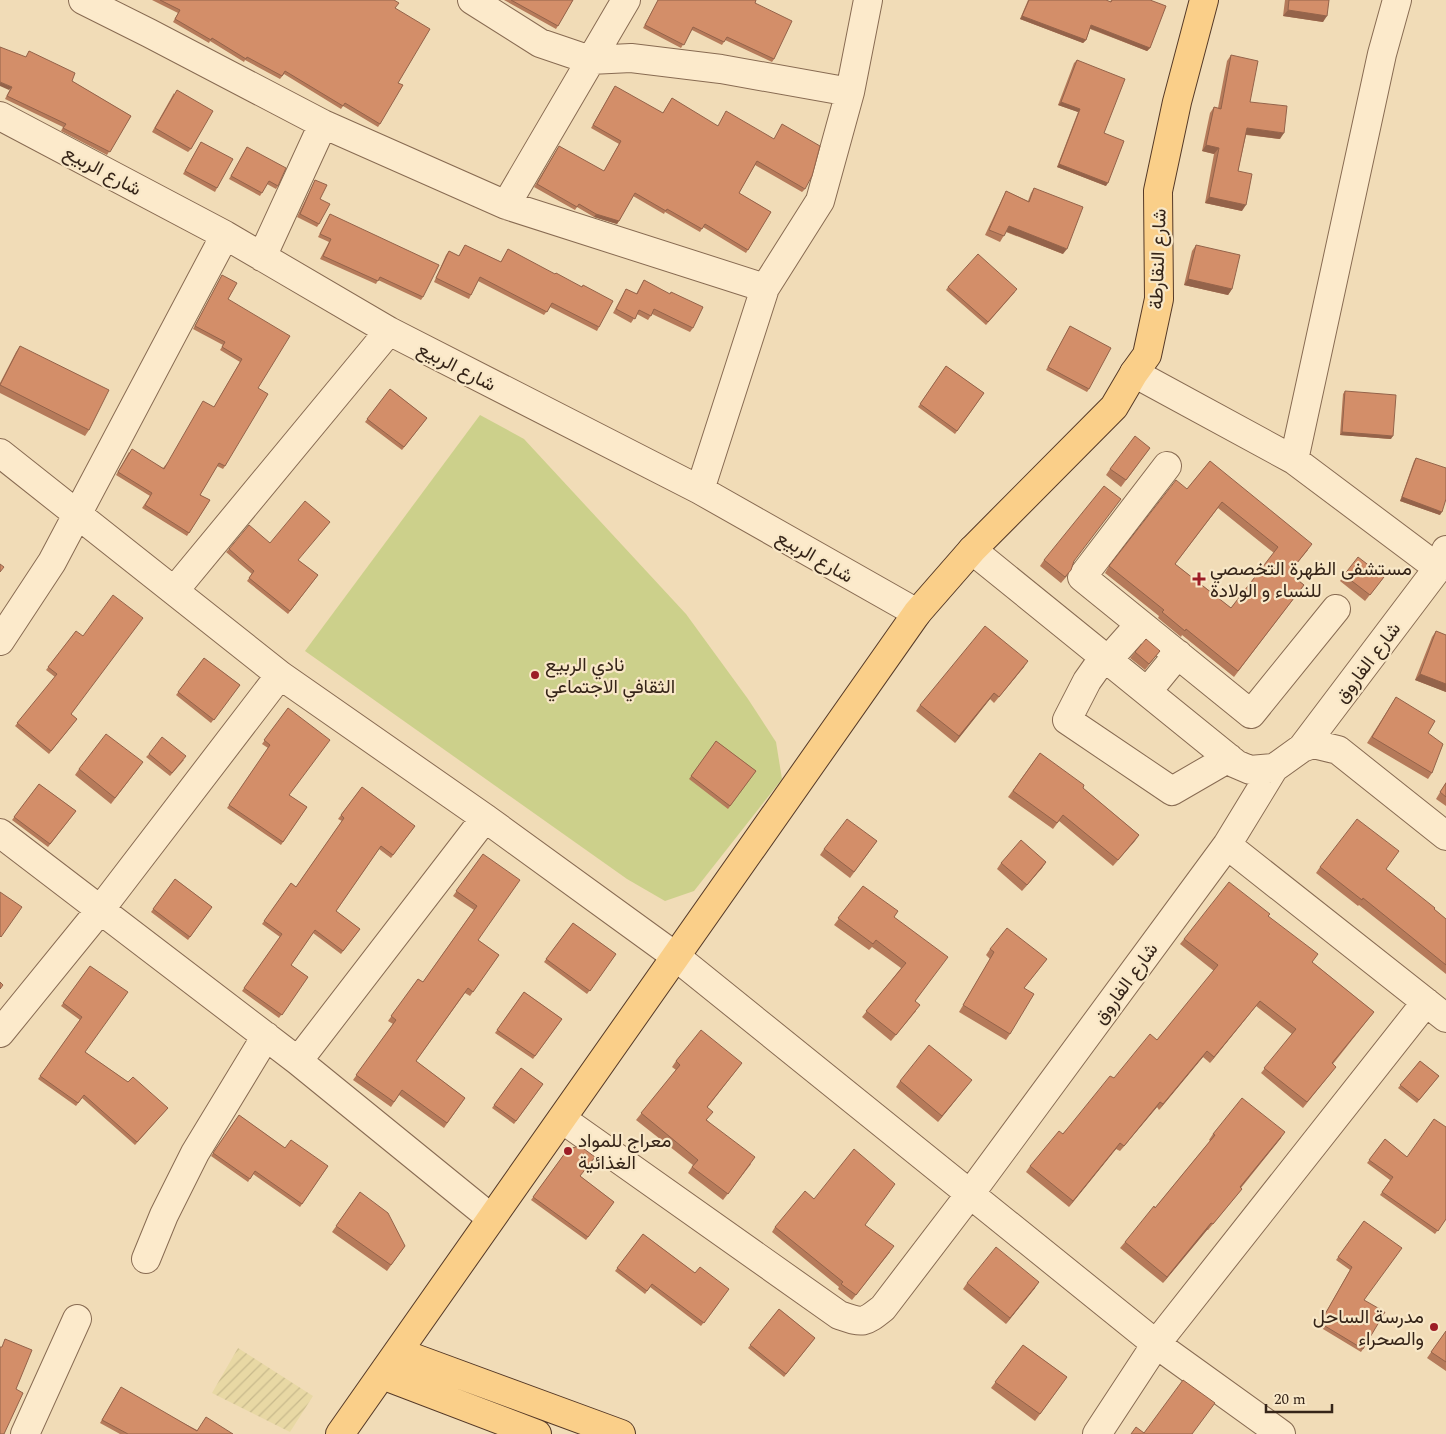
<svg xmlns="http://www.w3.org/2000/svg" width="1446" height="1434" viewBox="0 0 1446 1434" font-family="Spectral,Vazirmatn,serif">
<defs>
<pattern id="farmland-furrows" width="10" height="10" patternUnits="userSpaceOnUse" patternTransform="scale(1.25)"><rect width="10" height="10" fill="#e8d8a4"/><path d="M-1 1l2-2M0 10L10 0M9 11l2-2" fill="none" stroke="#c8b98c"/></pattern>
</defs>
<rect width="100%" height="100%" fill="#f1dcb7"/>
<path fill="url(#farmland-furrows)" d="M238 1348 313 1396 290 1432 212 1393Z"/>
<path fill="#ccd08b" d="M480 415 524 439 686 614 748 699 776 742 782 779 694 891 665 901 627 879 305 651Z"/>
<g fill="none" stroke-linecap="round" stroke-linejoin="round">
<g stroke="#886b52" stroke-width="30">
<path id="minor" d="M83 0 149 33 323 124 506 205 765 288
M472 0 540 43 590 60 631 58 721 69 850 92
M0 116 225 235 389 331 700 490 917 613
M506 205 626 0
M262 257 323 124
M1134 373 1294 460 1438 568
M0 453 280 675 485 818 675 956 1156 1344 1281 1434
M1294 460 1382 54 1397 0
M1167 466 1082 577 1251 714 1336 609
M700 490 765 288 820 201 850 92 868 0
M972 550 1236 764 1250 770 1274 768 1302 748 1313 744 1338 750 1446 836
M174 591 389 331
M0 641 52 562 225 235
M1104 657 1087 681 1067 720 1172 791 1229 758
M1108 660 1140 624
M1147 692 1178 654
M1302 748 1438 568 1446 550
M0 833 298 1061 491 1218
M1227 845 1446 1018
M0 1033 100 910 280 675
M298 1061 485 818
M562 1119 839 1315C863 1323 863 1324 883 1308L970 1194 1227 845 1274 768
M146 1259 164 1215 195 1153 266 1036
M25 1434 77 1319
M1097 1434 1156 1344 1426 1002"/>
</g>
<g stroke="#553927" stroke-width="30">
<path id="major" d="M398 1352 621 1434
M382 1375 537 1434
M340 1434 917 613 972 550 1114 407 1134 373 1147 355 1159 299 1158 191 1177 102 1204 0"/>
</g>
<use href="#minor" stroke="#fceacb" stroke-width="28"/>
<use href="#major" stroke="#facf89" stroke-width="28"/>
</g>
<path fill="#b57a5a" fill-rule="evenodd" d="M152 0H394L395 8 398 83 380 124 378 127 343 106 341 109 284 74 280 79 245 60 244 62 210 41 209 43 173 22 178 13Z
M504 0H573L556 29Z
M658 0H756L755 3 774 59 772 62 725 40 722 45 692 30 681 48 643 28Z
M1028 0H1106L1110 2 1111 0H1150V48L1147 51 1090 29 1086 40 1083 43 1020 19Z
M1285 0H1329L1323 22 1283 16Z
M29 51 72 81 131 116 107 155 61 131 63 127 5 99Z
M1231 55 1250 102 1280 139 1246 135 1238 171 1242 211 1205 203 1214 154 1202 151 1210 113 1214 107 1218 108 1227 61Z
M1077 60 1106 186 1057 167 1078 112 1058 105 1074 63Z
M613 89 663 113 672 98 805 189 802 192 755 165 739 193 771 212 746 253 703 227 700 232 665 212 664 214 633 196 617 224 594 217 577 207 575 210 534 187 557 149 604 171 619 144 591 128Z
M174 93 191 149 188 152 152 132Z
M201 142 217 188 215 192 183 174Z
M247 147 278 186 276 189 267 184 260 196 229 179Z
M315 180 320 199 319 224 317 227 297 217Z
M1034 188 1063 254 1006 232 1000 242 985 235 1003 197 1006 191 1028 201 1031 193Z
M330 214 423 297 421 300 378 280 376 284 320 259 329 242 318 237Z
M465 245 501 262 508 249 599 327 597 331 550 307 544 315 478 281 469 299 434 282 446 255 449 251 459 256Z
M1196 245 1232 289 1228 295 1184 285 1192 251Z
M222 275 228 299 258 388 225 466 223 469 217 466 200 495 210 500 187 536 142 508 150 496 116 475 129 452 163 468 214 407 240 362 220 350 223 345 193 329Z
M644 280 693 328 690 332 652 314 648 320 637 314 631 323 613 313 626 289 636 294Z
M948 287 1015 292 986 325 946 290Z
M1070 326 1089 389 1087 392 1046 370Z
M20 346 89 430 85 436 0 393V383L16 352Z
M946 366 984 393 955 434 918 407Z
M390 389 427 418 402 450 365 422Z
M1345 391 1391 439 1340 435 1343 394Z
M1150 448 1121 487 1106 475 1110 469Z
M1416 458 1440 515 1400 501 1414 461Z
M1210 461 1308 550 1289 573 1304 585 1234 677 1182 635 1181 637 1158 618 1159 616 1105 573 1109 566 1187 489ZM1218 508 1274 553 1231 608 1175 564Z
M270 543 298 560 318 575 288 614 247 581 252 574 226 552 229 549Z
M1044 560 1074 562 1067 576 1061 583 1040 566Z
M1344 575 1384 577 1365 601 1340 581Z
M76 631 71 714 77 719 49 754 15 726 55 677 46 670Z
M1436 631 1446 635V692L1415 680 1432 637Z
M1160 651 1145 670 1130 658 1135 652Z
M204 658 240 685 211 723 176 695Z
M1024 667 994 703 990 699 955 743 916 711 920 705Z
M1396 697 1428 733 1432 773 1428 779 1367 743Z
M288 708 289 795 307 807 281 845 227 808 268 748 262 744Z
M716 741 756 771 728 809 689 779Z
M1040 753 1083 788 1139 835 1113 866 1059 821 1053 829 1008 797Z
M149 754 184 760 170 776 146 757Z
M143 762 111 804 75 775 79 769Z
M1446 782V806L1436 799Z
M39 784 76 811 48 847 12 820Z
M362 787 415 826 391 858 379 849 336 911 360 929 341 954 313 933 291 965 308 977 279 1018 242 991 280 937 262 924 291 883 296 887 342 821 338 819Z
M877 841 850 878 820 855 824 849Z
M483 854 478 940 499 955 470 996 465 993 416 1061 465 1098 444 1128 399 1095 391 1107 353 1080 393 1024 388 1021 418 979 423 982 474 910 453 896Z
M1046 862 1042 868 1022 891 997 869 1001 863Z
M1320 867 1386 869 1446 919V974L1359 905 1358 906 1316 873Z
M175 879 212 907 188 940 151 912Z
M863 886 894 917 916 1001V1011L891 1041 862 1017 901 968 872 947 869 950 834 925Z
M1268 916 1312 962 1374 1012 1333 1064 1332 1072 1303 1108 1261 1073 1292 1034 1256 1006 1210 1063 1203 1057 1159 1110 1157 1107 1120 1151 1116 1149 1069 1207 1026 1172 1030 1166 1157 1040 1214 971 1180 944 1184 939Z
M573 923 616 954 587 994 544 962Z
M990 949 1047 959 1024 988 1010 1034 1006 1040 959 1012 990 959 986 955Z
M90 966 85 1052 128 1082 168 1108 135 1145 82 1098 76 1106 38 1079 80 1020 61 1006Z
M524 992 562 1019 533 1059 495 1033Z
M676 1061 742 1063 707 1108V1120L751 1164 723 1200 688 1173 693 1165 636 1120 676 1070 672 1067Z
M1420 1061 1439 1076 1417 1103 1398 1088Z
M521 1068 543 1084 514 1124 492 1108Z
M900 1081 967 1086 938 1122 896 1087Z
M239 1115 285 1148 328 1166 300 1207 253 1174 248 1182 211 1156Z
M1213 1134 1281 1138 1241 1188 1242 1189 1237 1195 1208 1230H1207L1163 1283 1120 1248 1125 1242 1155 1208 1210 1141 1209 1140Z
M1385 1139 1407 1157 1446 1219 1435 1234 1380 1195 1390 1180 1367 1163Z
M568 1149 580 1176 614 1202 586 1240 531 1200Z
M360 1192 405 1246 387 1271 332 1232Z
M814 1199 865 1225 890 1252 852 1300 838 1289 839 1287 772 1232 775 1227Z
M1364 1221 1363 1349 1361 1352 1318 1326 1350 1270 1336 1260Z
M643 1234 695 1273 729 1289 701 1326 650 1287 645 1294 615 1271Z
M967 1283 1035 1288 1006 1324 963 1289Z
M779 1309 815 1338 784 1377 748 1348Z
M1446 1331V1371L1427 1358Z
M1023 1345 1067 1377 1035 1421 991 1388Z
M119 1390 197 1430 233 1434H120L100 1423Z"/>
<path fill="#94634a" d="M1288 10 1327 16 1323 22 1283 16Z
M1022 16 1086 40 1083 43 1020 19Z
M1091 25 1150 48 1147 51 1089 28Z
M0 82 12 87 9 90 0 86Z
M1061 102 1080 109 1078 112 1058 105Z
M1247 128 1284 133 1280 139 1243 134Z
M1206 145 1219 148 1214 154 1202 151Z
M1059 164 1108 183 1106 186 1057 167Z
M1209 197 1246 205 1242 211 1205 203Z
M596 214 619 221 617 224 594 217Z
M1009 226 1067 249 1063 254 1005 231Z
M1188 279 1232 289 1228 295 1184 285Z
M1342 432 1393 436 1391 439 1340 435Z
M1402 497 1442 512 1440 515 1400 501Z
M1028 661 1024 667 994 703 999 697Z
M1420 674 1446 684V692L1415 680Z
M994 693 990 699 955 743 959 736Z
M1139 835 1135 841 1113 866 1118 860Z
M1046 862 1042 868 1022 891 1027 885Z
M1260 1001 1256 1006 1210 1063 1214 1057Z
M1207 1051 1203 1057 1159 1110 1163 1104Z
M972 1080 967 1086 938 1122 942 1116Z
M1160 1102 1157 1107 1120 1151 1124 1146Z
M1285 1132 1281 1138 1236 1193 1240 1187Z
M1120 1143 1116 1149 1069 1207 1073 1201Z
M1211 1223 1207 1230 1163 1283 1167 1277Z
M1039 1282 1035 1288 1006 1324 1010 1318Z"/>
<path fill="#d38e69" stroke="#94634a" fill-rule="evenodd" d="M160 0H394L399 3 395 8 430 29 398 83 403 85 380 124 345 103 343 106 285 71 282 76 247 57 246 59 212 38 211 40 175 19 180 10Z
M511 0H573L558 26Z
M658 0H756L755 3 792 21 774 59 727 37 724 42 693 27 684 45 645 25Z
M1029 0H1106L1111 2 1112 0H1150L1166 6 1150 48 1091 25 1086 40 1022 16Z
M1289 0H1329L1327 16 1288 10Z
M0 47 26 57 29 51 75 73 72 81 131 116 110 152 63 128 66 124 7 96 12 87 0 82Z
M1231 55 1258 61 1250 102 1287 106 1284 133 1247 128 1238 171 1252 174 1246 205 1209 197 1219 148 1206 145 1214 107 1221 109Z
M1077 60 1125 79 1104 133 1124 141 1108 183 1059 164 1080 109 1061 102Z
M615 86 663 113 672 98 718 126 726 111 774 139 782 124 820 146 812 176 805 189 757 161 739 193 771 212 748 250 705 224 702 229 667 209 666 211 635 193 619 221 596 214 579 204 577 207 537 184 559 146 604 171 621 141 593 125Z
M177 90 213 111 191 149 155 128Z
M201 142 233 159 217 188 185 171Z
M247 147 286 168 278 186 269 181 262 193 231 176Z
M315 180 327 185 320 199 330 204 319 224 300 214Z
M1034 188 1083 207 1067 249 1009 226 1004 236 989 230 1006 191 1029 202Z
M330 214 439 265 423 297 380 277 378 281 323 256 331 239 320 234Z
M465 245 501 262 508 249 555 274 556 273 582 287 583 285 613 301 599 327 552 303 547 312 480 277 471 295 436 278 449 251 459 256Z
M1196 245 1240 255 1232 289 1188 279Z
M978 254 1017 289 988 322 948 287Z
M222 275 237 283 228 299 290 336 258 388 268 394 225 466 219 463 200 495 210 500 189 533 145 505 152 493 118 472 132 449 164 469 203 401 214 407 242 359 222 347 225 342 195 326Z
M644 280 670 294 671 292 703 307 693 328 654 309 651 316 639 310 635 319 616 309 626 289 637 294Z
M1070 326 1111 348 1089 389 1048 367Z
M20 346 109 390 89 430 0 385Z
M946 366 984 393 957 431 920 404Z
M390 389 427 418 404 447 367 419Z
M1345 391 1396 395 1393 436 1342 432Z
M1135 436 1150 448 1126 480 1110 469Z
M1416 458 1446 468V499L1442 512 1402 497Z
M1210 461 1312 544 1289 573 1304 585 1238 671 1186 629 1185 631 1162 612 1164 610 1109 566 1176 480 1187 489ZM1222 502 1278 547 1231 608 1175 564Z
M1104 486 1121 499 1074 561 1071 570 1065 577 1044 560Z
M305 501 330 522 298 560 318 575 290 611 249 578 254 571 229 549 249 525 270 543Z
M1358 557 1384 577 1370 595 1344 575Z
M0 564 4 567 0 572Z
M113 595 143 618 71 714 77 719 51 751 17 723 57 674 48 667 76 631 83 636Z
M985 626 1028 661 999 697 994 693 959 736 920 705Z
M1436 631 1446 635V684L1420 674Z
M1146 639 1160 651 1149 664 1135 652Z
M204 658 240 685 214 720 178 692Z
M1396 697 1435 721 1428 733 1443 744 1432 773 1372 737Z
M288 708 330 740 289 795 307 807 283 842 229 805 270 745 264 740Z
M106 734 143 762 115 798 79 769Z
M162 737 186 756 172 773 149 754Z
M716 741 756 771 730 806 691 776Z
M1040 753 1084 785 1083 788 1139 835 1118 860 1063 815 1057 823 1013 791Z
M1446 783V797L1440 792Z
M39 784 76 811 50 844 14 817Z
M362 787 415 826 393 855 381 846 336 911 360 929 343 951 315 930 291 965 308 977 282 1015 244 988 282 934 264 921 291 883 296 887 344 818 341 815Z
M847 819 877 841 854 872 824 849Z
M1357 819 1399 851 1386 869 1435 908 1434 909 1446 919V965L1363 898 1362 900 1320 867Z
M1021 840 1046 862 1027 885 1001 863Z
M483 854 520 880 478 940 499 955 473 992 468 988 416 1061 465 1098 447 1123 402 1090 394 1102 356 1075 396 1020 391 1016 418 979 423 982 477 906 456 891Z
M175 879 212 907 190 937 153 909Z
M1229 882 1270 914 1268 916 1318 954 1312 962 1374 1012 1332 1063 1336 1067 1307 1102 1264 1068 1296 1029 1260 1001 1214 1057 1207 1051 1163 1104 1160 1102 1124 1146 1120 1143 1073 1201 1030 1166 1059 1131 1063 1134 1110 1076 1114 1078 1150 1034 1157 1040 1218 965 1184 939Z
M863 886 898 911 894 917 948 957 915 1001 920 1005 896 1035 866 1011 906 963 876 940 873 944 838 918Z
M0 892 22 907 1 937 0 936Z
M573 923 616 954 590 991 546 959Z
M1007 928 1047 959 1024 988 1034 994 1010 1034 963 1005 994 952 990 949Z
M90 966 128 992 85 1052 128 1082 133 1077 168 1108 137 1142 84 1095 78 1103 40 1076 82 1017 63 1003Z
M0 982 3 985 0 989Z
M524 992 562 1019 535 1056 497 1030Z
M701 1030 742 1063 707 1107 713 1112 706 1120 755 1157 728 1194 692 1167 698 1160 641 1113 680 1065 676 1061Z
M929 1045 972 1080 942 1116 900 1081Z
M1420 1061 1439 1076 1419 1100 1400 1085Z
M521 1068 543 1084 516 1121 494 1105Z
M1242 1098 1285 1132 1240 1187 1242 1189 1213 1224 1211 1223 1167 1277 1125 1242 1154 1206 1155 1208 1215 1135 1213 1134Z
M239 1115 285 1148 291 1140 328 1166 302 1204 255 1171 250 1179 213 1153Z
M1434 1119 1446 1127V1219L1438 1231 1382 1192 1393 1177 1369 1160 1385 1139 1407 1157Z
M580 1146 595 1157 580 1176 614 1202 588 1237 533 1197 568 1149Z
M854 1149 895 1184 865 1225 894 1246 856 1295 841 1284 843 1282 775 1227 805 1191 814 1199Z
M360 1192 388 1213 405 1246 391 1265 336 1226Z
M1364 1221 1402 1248 1364 1300 1385 1312 1363 1349 1320 1323 1352 1267 1338 1257Z
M643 1234 695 1273 700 1267 729 1289 704 1323 652 1284 647 1291 617 1268Z
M996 1247 1039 1282 1010 1318 967 1283Z
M779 1309 815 1338 786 1374 750 1345Z
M1446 1331V1362L1431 1352Z
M5 1339 32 1350 16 1389 23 1393 4 1434H0V1347H2Z
M1023 1345 1067 1377 1040 1414 995 1382Z
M1183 1380 1215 1403 1192 1434H1131L1136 1427 1144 1433Z
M121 1387 197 1431 206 1417 233 1434H128L102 1420Z"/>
<g fill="#9c1d26" stroke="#f8e7c7" stroke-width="2">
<path d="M1196.5 571.5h5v5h5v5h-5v5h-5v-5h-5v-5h5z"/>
<circle cx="535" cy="675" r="5"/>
<circle cx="568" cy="1151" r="5"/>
<circle cx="1434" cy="1327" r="5"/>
</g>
<g text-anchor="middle" stroke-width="4.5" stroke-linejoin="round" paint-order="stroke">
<g font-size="19" fill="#352418" stroke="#f8e7c7">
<text transform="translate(103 170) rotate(28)" y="7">شارع الربيع</text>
<text transform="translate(1157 259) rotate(-88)" y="7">شارع النقارطة</text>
<text transform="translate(457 366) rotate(27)" y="7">شارع الربيع</text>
<text transform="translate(815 556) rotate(30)" y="7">شارع الربيع</text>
<text transform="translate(1367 662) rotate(-53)" y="7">شارع الفاروق</text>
<text transform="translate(1125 983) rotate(-54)" y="7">شارع الفاروق</text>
</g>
<g font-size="19" fill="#352418" stroke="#f8e7c7" text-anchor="start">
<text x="1210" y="575">مستشفى الظهرة التخصصي<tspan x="1210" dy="22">للنساء و الولادة</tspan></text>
<text x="545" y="671">نادي الربيع<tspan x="545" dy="22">الثقافي الاجتماعي</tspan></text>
<text x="578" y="1147">معراج للمواد<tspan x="578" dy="22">الغذائية</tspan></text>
<text x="1424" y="1323" text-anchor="end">مدرسة الساحل<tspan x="1424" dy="22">والصحراء</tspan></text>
</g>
</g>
<path d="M1266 1404v8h66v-8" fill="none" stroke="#352418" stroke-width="2.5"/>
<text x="1274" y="1404" font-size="15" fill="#352418" stroke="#f8e7c7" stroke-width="4" paint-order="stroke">20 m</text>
</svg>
